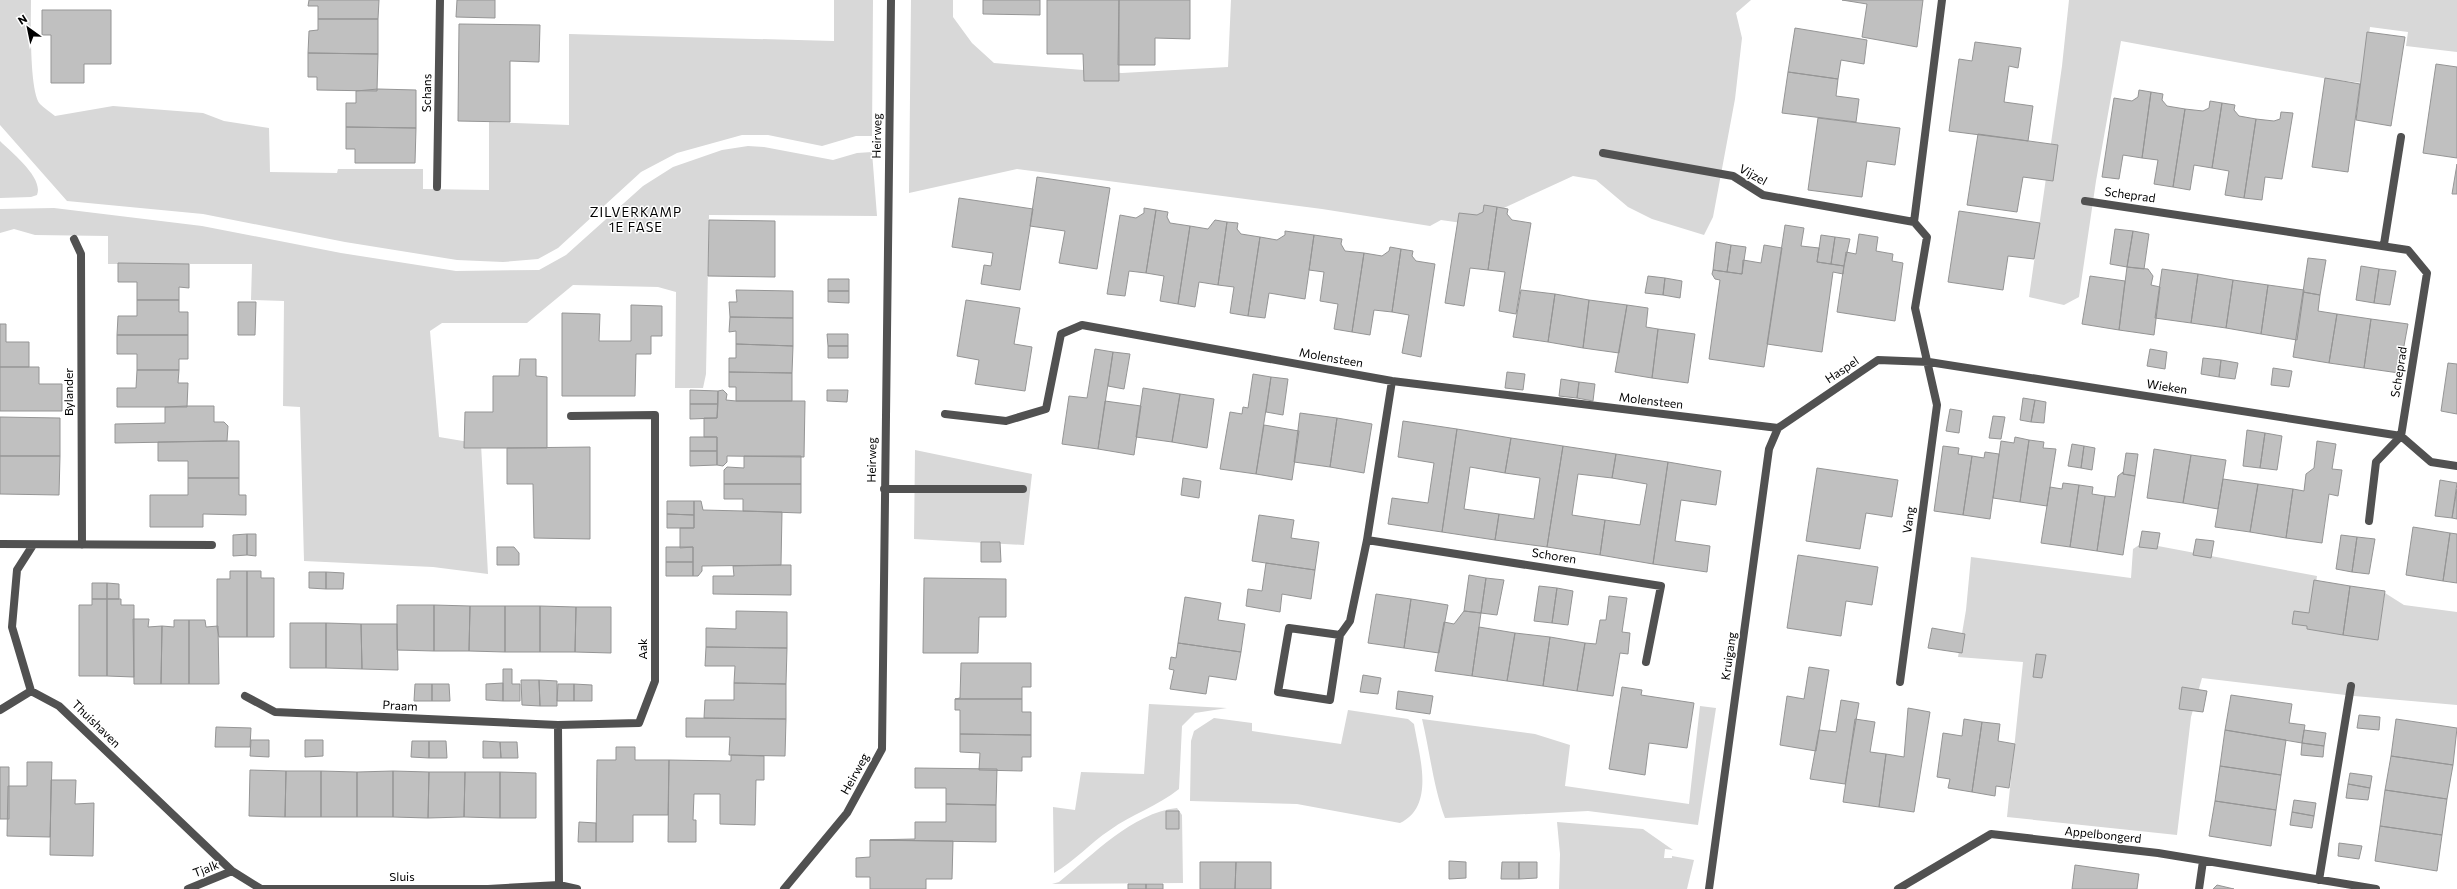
<svg xmlns="http://www.w3.org/2000/svg" width="2457" height="889" viewBox="0 0 2457 889" font-family="Commissioner,sans-serif">
<rect width="100%" height="100%" fill="#fff"/>
<path fill="#d8d8d8" d="M0 0H31C31 19 29 91 40 104 44 108 50 112 55 116L113 106 203 113 224 121 269 128 270 172 337 173 338 169H423V189L489 190V122L569 125V34L834 41V0H873L872 136H856L822 146 768 135H742L677 153 641 172 558 248 538 259 503 262 457 260 345 242 203 214 67 201 0 125Z
M911 0H953V17L972 43 994 63 1122 73 1228 67 1231 0H1751L1736 13 1742 38 1735 99 1713 217 1704 235 1652 219 1628 207 1596 180 1573 176 1469 224 1441 220 1430 226 1322 209 1017 169 909 193Z
M2069 0H2457V52L2406 46 2408 32 2370 27 2363 83 2328 79 2121 41 2096 181 2079 297 2064 305 2029 297 2062 66Z
M0 141C12 153 44 178 37 195L31 197 0 198Z
M748 146 764 147 833 160 857 153 872 152 877 216 709 215 706 374 703 388H675L676 292 658 287 573 285 527 323H442L430 331 439 437 481 444 488 574 433 567 304 561 300 407 283 406 284 301 251 300 252 264H108V236L35 235 14 229 0 233V209L54 208 202 226 341 253 456 271 539 270 566 255 643 186 673 167 722 150Z
M915 450 1032 474 1024 545 914 539Z
M2142 543 2317 576 2310 627 2378 637 2385 593 2404 605 2457 612V705L2354 696 2202 678 2191 717 2177 835 2007 817 2023 662 1958 657 1966 610 1971 557 2131 578 2133 549Z
M1149 704 1227 708 1195 713 1182 726 1179 789C1158 806 1132 814 1110 830 1090 843 1075 861 1054 873L1053 807 1075 810 1081 772 1144 774Z
M1700 706 1716 708 1698 825 1588 811 1445 818C1433 786 1430 752 1422 719L1535 734 1570 745 1565 786 1689 804Z
M1348 710 1408 719 1414 724C1419 755 1436 806 1400 823L1297 804 1190 801 1191 741 1194 731 1214 718 1252 723V731L1341 744Z
M1177 808 1182 815 1183 883 1052 884 1059 882C1093 855 1132 813 1177 808Z
M1557 822 1643 829 1673 850 1665 849 1664 858H1672V856L1694 860 1687 889H1559L1560 854Z"/>
<path fill="#c0c0c0" stroke="#959595" d="M309 0H379L378 19H318V6H308Z
M457 0H495V18L456 17Z
M983 0H1040V15L983 14Z
M1047 0H1119V81H1084L1083 54H1047Z
M1119 0H1190V39L1155 38V65H1118Z
M1842 0H1923L1917 47 1862 37 1867 4Z
M42 10H111V64H84V83H51V35H42Z
M318 19H378V54L308 53 309 31 318 30Z
M459 24 540 25 539 62 510 61V122L458 121Z
M1795 28 1867 40 1864 64 1841 60 1838 79 1788 72Z
M2367 32 2405 37 2391 126 2356 120Z
M1975 42 2021 48 2018 68 2009 66 2004 102 2033 106 2028 141 1949 131 1959 59 1972 61Z
M308 53 378 54 377 91 317 90V77H308Z
M2436 64 2457 67V158L2423 153Z
M1788 72 1838 79 1836 96 1859 99 1856 122 1782 113Z
M2325 78 2360 84 2348 172 2312 167Z
M378 89 416 90V128L346 127V103H356V91Z
M2139 90 2151 92 2142 158 2123 155 2119 179 2102 177 2114 98 2132 101 2138 97Z
M2151 92 2163 94 2162 100 2167 106 2185 109 2173 187 2154 184 2158 160 2142 158Z
M2210 101 2222 103 2212 168 2194 165 2190 190 2173 187 2185 109 2203 111 2209 108Z
M2222 103 2235 105 2234 110 2239 116 2256 119 2244 198 2225 195 2229 171 2212 168Z
M2281 112 2293 113 2282 179 2265 177 2262 200 2244 198 2256 119 2274 121 2280 119Z
M1818 118 1900 128 1895 165 1867 161 1862 197 1808 190Z
M346 127 416 128 415 163H355V149H346Z
M1978 134 2058 145 2053 181 2023 177 2017 212 1967 205Z
M2457 164V194H2452Z
M1037 177 1110 188 1097 269 1059 263 1065 231 1030 226Z
M959 198 1033 209 1020 290 981 284 984 265 991 266 993 253 952 247Z
M1484 205 1497 207 1488 270 1470 268 1464 306 1445 303 1459 213 1477 215 1483 212Z
M1497 207 1508 209 1507 214 1512 220 1531 223 1516 314 1499 311 1505 272 1488 270Z
M1144 208 1156 210 1146 273 1129 271 1125 296 1107 294 1120 215 1136 218 1144 213Z
M1156 210 1168 212 1167 217 1170 223 1190 226 1178 304 1160 301 1164 276 1146 273Z
M1959 211 2040 223 2034 259 2008 256 2003 290 1948 282Z
M709 220 775 221V277L708 276Z
M1215 220 1227 222 1218 285 1199 282 1195 307 1178 304 1190 226 1208 229Z
M1227 222 1238 223 1237 229 1241 234 1260 237 1248 316 1230 313 1234 287 1218 285Z
M1785 225 1804 228 1801 246 1819 248 1817 262 1844 266 1843 274 1833 272 1822 352 1767 344Z
M2115 229 2133 231 2127 267 2110 264Z
M1285 231 1314 235 1305 299 1269 293 1265 318 1248 316 1260 237 1277 240 1285 235Z
M2133 231 2149 234 2144 269 2127 267Z
M1859 234 1878 237 1876 251 1893 254 1892 261 1903 263 1895 321 1837 312 1846 252 1856 254Z
M1314 235 1342 239 1341 244 1345 251 1364 253 1352 332 1334 329 1338 304 1320 301 1324 272 1309 270Z
M1821 235 1835 237 1831 264 1817 262Z
M1835 237 1850 239 1844 266 1831 264Z
M1716 242 1731 245 1727 272 1713 270Z
M1731 245 1746 247 1742 274 1727 272Z
M1764 245 1782 248 1764 367 1709 359 1720 280 1715 279 1712 274 1713 270 1742 274 1743 260 1761 263Z
M1390 247 1401 249 1392 312 1374 310 1370 335 1352 332 1364 253 1382 256 1389 251Z
M1401 249 1413 251 1412 256 1416 261 1435 264 1421 357 1402 353 1409 315 1392 312Z
M2308 258 2326 260 2320 295 2303 292Z
M118 263 189 264V288L179 287V300H137V282H118Z
M2361 266 2379 269 2374 303 2356 300Z
M2127 267 2148 269 2153 276 2151 285 2160 287 2154 335 2119 330Z
M2162 269 2198 274 2191 323 2155 318Z
M2379 269 2396 271 2390 305 2374 303Z
M2198 274 2233 280 2226 328 2191 323Z
M1648 276 1665 278 1663 295 1645 293Z
M2090 276 2125 281 2119 330 2082 324Z
M1665 278 1682 281 1680 298 1663 295Z
M828 279H849V291H828Z
M2233 280 2268 285 2261 334 2226 328Z
M2268 285 2304 290 2297 340 2261 334Z
M736 290 793 291V318L730 317 729 302H737Z
M1521 290 1555 294 1548 342 1513 337Z
M828 291H849V303L828 302Z
M2303 292 2320 295 2318 311 2337 314 2329 363 2293 357Z
M1555 294 1589 300 1583 348 1548 342Z
M137 300H179V312H188V335H117L118 316H137Z
M966 300 1020 308 1014 344 1032 347 1025 391 975 384 979 360 957 356Z
M1589 300 1627 305 1619 353 1583 348Z
M238 302H256L255 335H238Z
M631 305 662 306V336H651V354H636L635 396H562V313L600 314 599 341H631Z
M1627 305 1648 308 1646 327 1658 329 1652 378 1615 372Z
M2337 314 2371 319 2364 368 2329 363Z
M730 317 793 318V346L736 344V331L729 332Z
M2371 319 2408 324 2399 373 2364 368Z
M0 324H6V342H29V367H0Z
M1658 329 1695 334 1688 383 1652 378Z
M827 334H848V346H828Z
M117 335H188V359H179V370H137V354H117Z
M736 344 793 346 792 373 729 372V358H736Z
M828 346H848V358H828Z
M1095 349 1113 352 1098 449 1062 444 1069 396 1087 398Z
M2150 349 2167 352 2165 369 2147 366Z
M1113 352 1130 354 1124 389 1108 386Z
M2203 358 2221 360 2219 377 2201 374Z
M520 359H536V376L547 377V448H464L465 412H493V376H519Z
M2221 360 2238 363 2235 379 2219 377Z
M2448 363 2457 364V414L2441 411Z
M0 367H39V384H62V411H0Z
M2273 368 2292 371 2289 387 2271 385Z
M137 370H179L178 383H188L187 407H117V388H136Z
M729 372 792 373V401H736V387H729Z
M1507 372 1525 374 1523 390 1505 388Z
M1253 374 1271 377 1256 474 1220 469 1230 412 1242 414 1243 407 1248 408Z
M1271 377 1288 379 1283 415 1266 412Z
M1561 379 1579 382 1577 398 1559 396Z
M1579 382 1595 384 1593 401 1577 398Z
M1143 388 1180 394 1172 442 1136 437Z
M690 390 718 391V404H690Z
M723 390 727 394 726 400 736 401H805L804 457 727 456V462L723 466 717 465V437H704V418H717L718 391Z
M827 390H848L847 402 827 401Z
M1180 394 1214 399 1207 448 1172 442Z
M2023 398 2035 400 2031 422 2020 420Z
M2035 400 2046 402 2044 423 2031 422Z
M1105 401 1141 406 1134 455 1098 449Z
M690 404H718L717 418 690 419Z
M187 406H214V422H224L228 426 227 441 115 443V424L165 423V407Z
M1950 409 1962 411 1959 433 1946 431Z
M1300 413 1337 418 1330 467 1294 462Z
M1993 416 2005 417 2001 439 1989 438Z
M0 417 60 418V456H0Z
M1337 418 1372 424 1364 473 1330 467Z
M1403 421 1457 429 1442 532 1388 524 1392 498 1428 503 1434 463 1398 457Z
M1264 425 1299 431 1292 480 1256 474Z
M1457 429 1511 438 1505 473 1470 467 1464 509 1499 514 1495 540 1442 532Z
M2247 430 2265 433 2260 468 2243 466Z
M2265 433 2282 436 2277 470 2260 468Z
M690 437H717V451H690Z
M2015 437 2029 440 2020 502 1993 498 2001 441 2014 443Z
M1511 438 1563 446 1547 547 1495 540 1499 514 1534 519 1540 478 1505 473Z
M2029 440 2044 442 2043 448 2056 449 2047 506 2020 502Z
M214 441H239V478H188V461H158V442Z
M2317 441 2336 444 2332 469 2342 470 2338 496 2329 494 2322 543 2286 538 2293 489 2304 491 2306 474 2314 468Z
M2072 444 2084 446 2081 468 2068 466Z
M1563 446 1616 454 1612 478 1578 474 1572 515 1605 520 1600 555 1547 547Z
M1943 446 1959 448 1958 454 1972 456 1963 515 1934 511Z
M2084 446 2095 448 2092 470 2081 468Z
M590 447V539L534 538 533 484H507V448Z
M2154 449 2191 455 2183 503 2147 498Z
M690 451H717V465L690 466Z
M1985 452 1999 454 1990 519 1963 515 1972 456 1984 458Z
M2126 453 2138 454 2135 476 2123 474Z
M1616 454 1668 462 1653 564 1600 555 1605 520 1640 525 1647 484 1612 478Z
M2191 455 2226 460 2218 509 2183 503Z
M0 456H60L59 495 0 494Z
M744 456H801V484H724V470L727 467 744 468Z
M1668 462 1721 471 1716 505 1681 500 1675 541 1710 546 1707 572 1653 564Z
M1817 468 1898 480 1892 517 1866 513 1860 549 1806 541Z
M2123 472V474L2135 476 2123 555 2097 551 2105 496 2115 497 2118 476Z
M188 478H239V495H246V515L203 514V527H150V495H188Z
M1183 478 1201 481 1199 498 1181 495Z
M2223 479 2258 484 2250 532 2215 527Z
M2440 480 2457 483 2452 518 2435 516Z
M2063 483 2079 485 2070 547 2041 543 2050 487 2062 489Z
M724 484H801V513L743 511V499H724Z
M2258 484 2293 489 2286 538 2250 532Z
M2079 485 2093 487 2092 494 2105 496 2097 551 2070 547Z
M2457 489V519L2452 518Z
M667 501H694V515L667 514Z
M694 501H701L703 510 782 512 781 565 702 566V571L698 576H693V547L680 548V528H694Z
M667 514 694 515V528H667Z
M1259 515 1294 520 1291 538 1319 542 1315 570 1252 561Z
M2413 527 2450 533 2443 581 2406 575Z
M2142 531 2160 533 2157 549 2139 547Z
M2450 533 2457 534V583L2443 581Z
M247 534V555L233 556V535Z
M247 534H256V556L247 555Z
M2341 535 2357 537 2352 572 2336 569Z
M2357 537 2375 539 2369 574 2352 572Z
M2196 539 2214 541 2211 558 2193 555Z
M981 542H1000L1001 562H981Z
M497 547H514L519 553V565H497Z
M666 547H693V562H666Z
M1798 555 1878 567 1872 605 1846 601 1841 636 1787 628Z
M666 562H693V576H666Z
M1266 563 1315 570 1311 599 1282 594 1280 612 1246 606 1248 589 1262 591Z
M781 565H791V595L713 594V576H734L733 566Z
M230 571H247V637H219L217 627V579H230Z
M247 571H261V578H274V637H247Z
M309 572H326V589L309 588Z
M326 572 344 573 343 589H326Z
M1469 575 1486 578 1481 613 1464 611Z
M924 578 1006 579V617H979L978 653H923Z
M1486 578 1504 580 1497 615 1481 613Z
M2314 580 2350 586 2343 635 2307 629V626L2292 624 2294 611 2309 613Z
M92 583H107V599H92Z
M107 583 119 584V599H107Z
M1539 586 1557 588 1552 623 1534 621Z
M2350 586 2385 591 2378 640 2343 635Z
M1557 588 1573 591 1568 625 1552 623Z
M1376 594 1411 599 1404 648 1368 643Z
M1609 596 1627 598 1622 632 1630 633 1628 654 1620 653 1613 696 1577 691 1585 643 1596 644 1600 620H1606Z
M1185 597 1221 603 1218 620 1245 624 1241 652 1178 643Z
M92 599H107V676H79V605H92Z
M107 599H121V605H134V677L107 676Z
M1411 599 1448 605 1439 653 1404 648Z
M397 605H434V651L397 650Z
M434 605 470 606 469 651H434Z
M470 606H505V652L469 651Z
M505 606H540V652H505Z
M540 606 576 607 575 652H540Z
M576 607H611V653L575 652Z
M736 611 787 612V648L706 647V628L736 629Z
M1464 611 1481 613 1472 676 1435 671 1444 622 1454 624Z
M133 619H149L148 627 162 626 161 684H134Z
M174 620H189V684H161L162 626 174 627Z
M189 620H205L206 627 218 626 219 684H189Z
M290 623H326V668H290Z
M326 623 361 624 362 669 326 668Z
M361 624H397L398 670 362 669Z
M1479 627 1515 633 1507 681 1472 676Z
M1932 628 1965 634 1962 653 1928 648Z
M1515 633 1550 637 1543 686 1507 681Z
M1550 637 1585 643 1577 691 1543 686Z
M1178 643 1241 652 1236 680 1209 676 1206 694 1170 689 1174 670 1169 669 1171 657 1176 658Z
M706 647 787 648 786 684 734 683 735 666H705Z
M2036 654 2046 655 2042 678 2033 677Z
M961 663H1031V687H1022V699H955L960 698Z
M1809 667 1829 670 1816 751 1780 745 1787 696 1804 699Z
M503 669H512V684H520V701H503Z
M1363 675 1381 678 1378 694 1360 692Z
M521 680H539L540 706 522 705Z
M539 680 557 681V706H540Z
M503 683V701L486 700V684Z
M734 683 786 684V719L704 718 705 700H734Z
M415 684H432V701H414Z
M432 684H449L450 701H432Z
M558 684H574V701H557Z
M574 684 592 685V701H574Z
M1622 687 1642 690 1641 695 1694 703 1687 748 1649 743 1645 775 1609 769Z
M2182 687 2207 691 2203 712 2179 709Z
M1398 691 1433 696 1430 714 1396 709Z
M2231 695 2292 704 2289 723 2305 725 2302 743 2225 730Z
M955 699H1022V712H1031V735L960 734V710H955Z
M1841 700 1859 703 1845 784 1810 779 1819 730 1836 732Z
M1908 708 1930 712 1914 812 1879 807 1886 754 1904 757Z
M2359 715 2380 717 2379 730 2357 728Z
M686 718 786 719 785 756 729 755 730 737H686Z
M1855 719 1875 722 1870 752 1886 754 1879 807 1843 802Z
M1964 719 1982 722 1972 792 1948 788 1950 779 1937 777 1943 733 1962 736Z
M2396 719 2457 728 2453 765 2391 756Z
M1982 722 2000 724 1998 741 2015 744 2009 788 1996 786 1995 796 1972 792Z
M216 727 251 728 250 747H215Z
M2225 730 2286 740 2281 775 2220 766Z
M2304 730 2326 733 2324 746 2302 743Z
M960 734 1031 735V757H1022V771L979 770 980 753 960 752Z
M251 740H269V757L250 756Z
M305 740H323V756L305 757Z
M412 741H429V758L411 757Z
M429 741H446L447 758H429Z
M483 741 500 742 501 758H483Z
M500 742H517L518 758H501Z
M2302 743 2324 746 2323 757 2301 755Z
M616 747H635V760H669L668 815H633V842H596L597 760H616Z
M731 755 764 756V780H756L755 825 720 824V794H694L693 820H696V842H668L669 760 731 761Z
M2391 756 2453 765 2447 799 2385 790Z
M27 762H52L50 837 7 836 8 786H27Z
M2220 766 2281 775 2276 810 2215 801Z
M0 767H9V819H0Z
M915 768 997 769 996 805 946 804V788H915Z
M250 770 286 771 285 817 249 816Z
M286 771H321V817H285Z
M321 771 357 772V817H321Z
M393 771 429 772 428 818 393 817Z
M393 771V817H357V772Z
M429 772H465L464 817 428 818Z
M465 772H500V818L464 817Z
M500 772 536 773V818H500Z
M2350 773 2372 776 2370 788 2348 784Z
M51 780H76L75 804 94 803 93 856 50 855Z
M2348 784 2370 788 2368 800 2346 798Z
M2385 790 2447 799 2442 835 2380 826Z
M2294 800 2316 803 2314 816 2292 812Z
M2215 801 2276 810 2271 846 2209 836Z
M946 804 996 805V842L870 840 915 839V822H946Z
M1166 811H1179V829H1166Z
M2292 812 2314 816 2312 828 2290 825Z
M579 822 596 823V842H578Z
M2380 826 2442 835 2437 871 2375 861Z
M870 840 953 841 952 879H926V889H870V877H856V858L870 857Z
M2339 843 2362 846 2359 859 2338 856Z
M1449 861 1466 862V878L1449 879Z
M1200 862H1236L1235 889H1200Z
M1236 862H1271V889H1235Z
M1502 862H1519V879H1501Z
M1519 862H1537V878L1519 879Z
M2075 865 2139 874 2137 889H2072Z
M1128 884H1146V889H1128Z
M1146 884H1163V889H1146Z
M2217 885 2234 889H2213Z"/>
<g fill="none" stroke-linecap="round" stroke-linejoin="round">
<path stroke="#515151" stroke-width="8" d="M1603 153 1733 176 1763 195 1914 222 1927 237 1915 308 1937 405 1900 682
M437 187 440 0
M2085 201 2408 250 2427 273 2401 436 2376 462 2369 521
M1914 222 1942 0
M74 239 81 254 82 545
M2384 244 2401 137
M945 414 1006 421 1046 409 1061 334 1082 325 1392 381 1778 428
M1778 428 1878 360 1929 362 2401 436 2431 462 2457 466
M884 489H1023
M1367 540 1661 586 1646 662
M0 544 212 545
M33 545 17 570 12 627 31 691 59 706 232 871 261 889H488L559 885 577 889
M1340 635 1289 628 1278 692 1330 700 1340 635 1350 621 1367 540 1392 381
M245 696 275 712 558 725
M0 710 31 691
M2319 880 2351 686
M559 885 558 725 639 723 655 681V415L571 416
M188 889 232 871
M784 889 847 813 882 749 891 0
M1709 889 1769 449 1778 428
M1898 889 1991 834 2158 853 2376 889
M2199 889 2203 861"/>
</g>
<g text-anchor="middle" stroke-width="3" stroke-linejoin="round" paint-order="stroke">
<g font-size="12" fill="#000" stroke="#fff">
<text transform="translate(427 93) rotate(-89)" y="4">Schans</text>
<text transform="translate(877 136) rotate(-89)" y="4">Heirweg</text>
<text transform="translate(1753 175) rotate(29)" y="4">Vijzel</text>
<text transform="translate(2130 195) rotate(8)" y="4">Scheprad</text>
<text transform="translate(1331 358) rotate(10)" y="4">Molensteen</text>
<text transform="translate(1842 370) rotate(-34)" y="4">Haspel</text>
<text transform="translate(2399 372) rotate(-81)" y="4">Scheprad</text>
<text transform="translate(2167 387) rotate(9)" y="4">Wieken</text>
<text transform="translate(69 392) rotate(-90)" y="4">Bylander</text>
<text transform="translate(1651 401) rotate(7)" y="4">Molensteen</text>
<text transform="translate(872 460) rotate(-89)" y="4">Heirweg</text>
<text transform="translate(1909 520) rotate(-82)" y="4">Vang</text>
<text transform="translate(1554 556) rotate(9)" y="4">Schoren</text>
<text transform="translate(643 649) rotate(-90)" y="4">Aak</text>
<text transform="translate(1729 656) rotate(-82)" y="4">Kruigang</text>
<text transform="translate(400 706) rotate(3)" y="4">Praam</text>
<text transform="translate(96 724) rotate(44)" y="4">Thuishaven</text>
<text transform="translate(855 774) rotate(-61)" y="4">Heirweg</text>
<text transform="translate(2103 835) rotate(6)" y="4">Appelbongerd</text>
<text transform="translate(206 869) rotate(-21)" y="4">Tjalk</text>
<text x="402" y="881">Sluis</text>
</g>
<g font-size="13" letter-spacing="1" fill="#000" stroke="#fff">
<text x="636" y="217">ZILVERKAMP<tspan x="636" dy="15">1E FASE</tspan></text>
</g>
</g>
<g transform="translate(28 28) rotate(327)" stroke="#ffffff" stroke-width="3" paint-order="stroke">
<path d="M0-3L7 15L0 10L-7 15Z" fill="#000000"/>
<text y="-6" font-size="11" font-weight="bold" text-anchor="middle" fill="#000000">N</text>
</g>
</svg>
